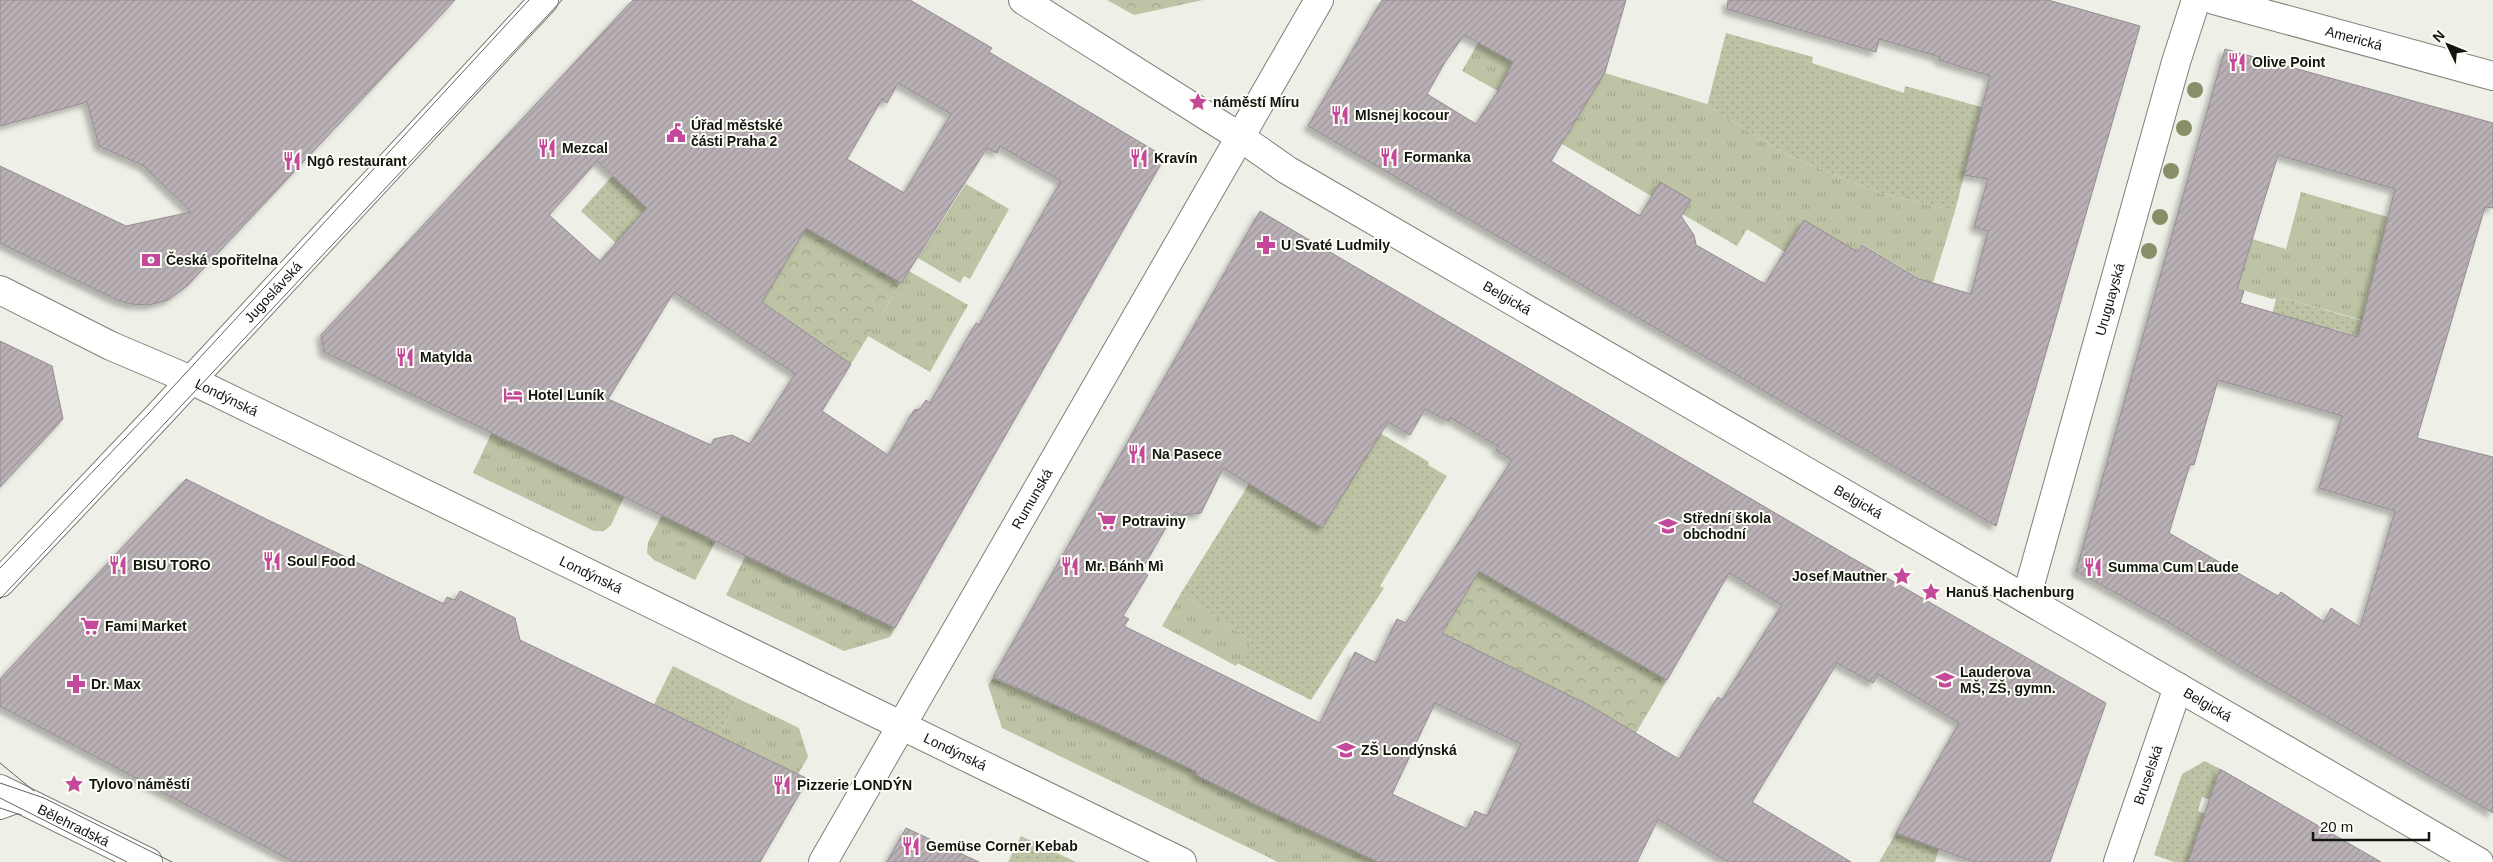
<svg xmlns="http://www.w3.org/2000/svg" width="2493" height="862" viewBox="0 0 2493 862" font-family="Helvetica,sans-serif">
<defs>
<pattern id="grass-tufts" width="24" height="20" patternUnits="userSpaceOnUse" patternTransform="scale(1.25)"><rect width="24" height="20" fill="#bdc3a4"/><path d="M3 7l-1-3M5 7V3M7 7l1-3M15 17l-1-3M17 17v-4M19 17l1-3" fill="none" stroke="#a2a78c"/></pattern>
<pattern id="park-crowns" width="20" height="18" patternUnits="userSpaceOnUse" patternTransform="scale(1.25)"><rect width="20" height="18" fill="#bdc3a4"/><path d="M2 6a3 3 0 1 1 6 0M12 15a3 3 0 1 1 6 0" fill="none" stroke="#a2a78c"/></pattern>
<pattern id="garden-dots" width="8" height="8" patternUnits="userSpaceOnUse" patternTransform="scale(1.25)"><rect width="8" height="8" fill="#bdc3a4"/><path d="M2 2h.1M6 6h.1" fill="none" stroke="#a2a78c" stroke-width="1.8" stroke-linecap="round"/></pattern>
<pattern id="building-hatch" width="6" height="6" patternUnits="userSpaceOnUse" patternTransform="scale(1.25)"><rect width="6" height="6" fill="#b9b0b5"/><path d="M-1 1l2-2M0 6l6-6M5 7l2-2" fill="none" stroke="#9e969b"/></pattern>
<filter id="shadow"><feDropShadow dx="-4.5" dy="4.5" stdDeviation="2.5" flood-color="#0004"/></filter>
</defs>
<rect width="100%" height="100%" fill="#eef0e7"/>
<path fill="url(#grass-tufts)" d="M1478 43 1574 60 1606 69 1605 73 1707 104V106L1789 156 1879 193 1955 211 1932 286 1862 244 1854 257 1848 246 1805 221 1785 252 1747 229 1737 246 1562 144 1580 113 1560 100 1519 53 1498 91 1462 71Z
M966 184 1009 209 970 279 964 276 960 283 918 258Z
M2301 192 2388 217 2362 320 2280 297 2272 299 2236 288 2252 239 2286 249Z
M909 271 968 305 930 372 868 336Z
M492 432 624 497 611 525 604 531H594L473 473Z
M662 515 716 541 695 580 654 560 647 553 648 542Z
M746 555 895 628 890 637 844 651 726 595Z
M1181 593 1252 641 1236 666 1162 626Z
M993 678 1098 724 1197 772 1196 775 1250 799 1249 802 1378 862H1278L1002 728 988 685Z
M737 698 799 728 808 757 798 774 719 737Z"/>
<path fill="url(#park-crowns)" d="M1107 0H1203L1134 15Z
M806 228 901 283 851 364 762 302Z
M1479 571 1667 680 1636 733 1589 705 1460 642 1439 639Z"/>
<path fill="url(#garden-dots)" d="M1726 33 1813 57 1812 63 1904 93 1905 86 1985 108 1977 125 1955 211 1879 193 1789 156 1707 106Z
M612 176 647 208 616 243 581 211Z
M2280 297 2387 328 2376 342 2334 329V331L2265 346 2276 298Z
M1380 433 1429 462 1428 465 1447 476 1380 586 1384 588 1311 700 1237 663 1252 641 1181 593 1249 484 1322 527Z
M673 666 737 698 719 737 653 706Z
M2205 761 2220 769 2209 799 2202 797 2198 811 2205 814 2188 862H2174L2154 855 2182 774Z
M1896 833 1939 849 1935 862H1879Z
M1021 836 1076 862H1008Z"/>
<path fill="url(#building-hatch)" stroke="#948c90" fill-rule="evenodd" filter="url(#shadow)" d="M0 0H455L187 286 168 300 149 305 130 304 115 299 0 243V166L126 226 191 212 144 166 99 146 87 102 0 126Z
M633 0H910L992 48 989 52 1165 157 895 628 324 352 321 335ZM898 83 951 114 904 193 847 159 882 99 887 103ZM1000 146 1061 181 979 325 976 323 930 403 926 400 920 409 914 410 888 455 822 411 851 364 762 302 806 228 901 283 987 148 997 153ZM597 161 647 208 600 261 549 215ZM674 292 795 374 750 444 732 435 714 439 711 445 608 399Z
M1382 0H1626L1605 72 1551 161 1640 216 1660 182 1691 200 1681 216 1694 235 1696 245 1765 284 1804 220 1858 252 1862 245 1919 279 1971 294 1988 231 1974 227 1988 179 1964 175 1990 76 1939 60 1940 57 1879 39 1876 52 1727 9 1728 0H2048L2140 26 1996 526 1308 126ZM1464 35 1513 62 1498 91 1476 124 1427 94 1445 62Z
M2225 49 2493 123V208L2485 207 2417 438 2493 457V813L2244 669 2168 622 2076 571ZM2278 155 2395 189 2358 337 2240 303 2244 291 2237 289ZM2218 380 2342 416 2319 488 2395 511 2360 627 2331 608 2324 622 2281 592 2278 596 2169 533 2190 464 2194 465Z
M1260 211 1852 558 2106 703 2050 862H1974L1896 833 1959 723 1878 674 1873 683 1837 663 1752 802 1851 862H1728L1658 819 1637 862H1378L1249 801 1196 775 1197 772 1098 724 993 677ZM1425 409 1448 421 1451 418 1499 447 1496 450 1512 460 1406 623 1397 619 1376 663 1355 652 1320 723 1124 626 1129 619 1123 616 1148 575 1141 571 1175 512 1181 515 1201 513 1223 468 1322 528 1388 422 1410 435ZM1479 571 1667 680 1729 573 1782 605 1722 700 1718 697 1679 759 1589 705 1442 633ZM1435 703 1521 744 1487 816 1475 811 1467 829 1392 794Z
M0 341 52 366 63 419 0 487Z
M186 479 264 518 444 604 447 597 455 600 460 591 515 618 520 640 808 779 760 862H294L0 706V679Z
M2220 769 2381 862H2188Z
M906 828 979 862H887Z"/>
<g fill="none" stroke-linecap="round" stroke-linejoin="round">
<g stroke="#7e8078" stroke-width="20">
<path id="service" d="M0 810 25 801"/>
</g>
<g stroke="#7e8078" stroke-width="30">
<g id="minor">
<path id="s1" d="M2214 0 2493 76"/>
<path id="s2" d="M1240 137 1287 170 2479 862"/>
<path id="s3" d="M0 290 111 346 191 380 1182 862"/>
<path id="s4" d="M0 583 156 418 544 0"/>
<path id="s5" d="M2026 599 2176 62 2196 0"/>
<path id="s6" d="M2118 862 2178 687"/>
</g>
</g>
<g stroke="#7e8078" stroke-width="30">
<g id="tertiary">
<path d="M1023 0 1240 137"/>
<path id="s7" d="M0 789 148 862"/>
<path id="s8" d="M823 862 1319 0"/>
</g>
</g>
<use href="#service" stroke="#fff" stroke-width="18"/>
<use href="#minor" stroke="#fff" stroke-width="28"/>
<use href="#tertiary" stroke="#fff" stroke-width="28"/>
<path stroke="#61625d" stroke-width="1" d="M0 568 149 413 529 0
M0 599 562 0
M0 763 34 791
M0 783 44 798 172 862
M0 798 127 862
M0 808 21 815"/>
</g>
<g fill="#898e68">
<circle cx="2195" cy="90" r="8"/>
<circle cx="2184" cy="128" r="8"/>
<circle cx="2171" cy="171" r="8"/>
<circle cx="2160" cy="217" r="8"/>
<circle cx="2149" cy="251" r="8"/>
</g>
<defs>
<g id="restaurant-bare" transform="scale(1.5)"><path d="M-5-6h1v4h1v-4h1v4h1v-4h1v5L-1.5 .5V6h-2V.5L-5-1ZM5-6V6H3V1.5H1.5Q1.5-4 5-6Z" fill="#c5499a" stroke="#fbfdf4" stroke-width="2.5" paint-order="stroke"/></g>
<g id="sight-bare" transform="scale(1.5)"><path d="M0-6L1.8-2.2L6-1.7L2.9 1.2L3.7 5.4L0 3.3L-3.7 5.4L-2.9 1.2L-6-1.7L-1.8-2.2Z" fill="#c5499a" stroke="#fbfdf4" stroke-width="2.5" paint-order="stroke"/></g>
<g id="civic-bare" transform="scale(1.5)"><path d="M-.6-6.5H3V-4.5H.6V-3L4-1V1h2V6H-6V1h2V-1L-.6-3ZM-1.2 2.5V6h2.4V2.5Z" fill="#c5499a" stroke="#fbfdf4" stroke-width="2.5" paint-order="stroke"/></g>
<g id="pharmacy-bare" transform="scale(1.5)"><path d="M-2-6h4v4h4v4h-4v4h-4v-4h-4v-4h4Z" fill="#c5499a" stroke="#fbfdf4" stroke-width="2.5" paint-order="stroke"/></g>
<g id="bank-bare" transform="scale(1.5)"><path d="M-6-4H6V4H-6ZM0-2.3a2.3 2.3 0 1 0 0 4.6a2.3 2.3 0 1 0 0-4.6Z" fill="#c5499a" stroke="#fbfdf4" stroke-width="2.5" paint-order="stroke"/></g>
<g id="hotel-bare" transform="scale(1.5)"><path d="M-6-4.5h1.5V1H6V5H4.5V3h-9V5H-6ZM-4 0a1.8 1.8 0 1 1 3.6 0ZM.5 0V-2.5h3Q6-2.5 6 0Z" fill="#c5499a" stroke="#fbfdf4" stroke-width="2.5" paint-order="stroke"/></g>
<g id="supermarket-bare" transform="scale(1.5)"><path d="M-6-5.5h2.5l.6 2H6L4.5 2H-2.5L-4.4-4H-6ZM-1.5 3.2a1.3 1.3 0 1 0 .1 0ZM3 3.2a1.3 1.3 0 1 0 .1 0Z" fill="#c5499a" stroke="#fbfdf4" stroke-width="2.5" paint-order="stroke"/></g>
<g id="university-bare" transform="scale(1.5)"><path d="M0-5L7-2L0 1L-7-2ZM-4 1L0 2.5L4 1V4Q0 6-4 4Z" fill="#c5499a" stroke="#fbfdf4" stroke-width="2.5" paint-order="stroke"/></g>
<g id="school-bare" transform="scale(1.5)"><path d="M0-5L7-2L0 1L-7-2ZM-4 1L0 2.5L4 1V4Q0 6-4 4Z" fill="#c5499a" stroke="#fbfdf4" stroke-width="2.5" paint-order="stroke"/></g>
</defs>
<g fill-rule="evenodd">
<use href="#restaurant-bare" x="2237" y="62"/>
<use href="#sight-bare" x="1198" y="102"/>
<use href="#restaurant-bare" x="1340" y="115"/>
<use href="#civic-bare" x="676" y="133"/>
<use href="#restaurant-bare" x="547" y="148"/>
<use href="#restaurant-bare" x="1389" y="157"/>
<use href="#restaurant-bare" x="1139" y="158"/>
<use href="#restaurant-bare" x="292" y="161"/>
<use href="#pharmacy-bare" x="1266" y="245"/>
<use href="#bank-bare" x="151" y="260"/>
<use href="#restaurant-bare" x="405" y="357"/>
<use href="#hotel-bare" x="513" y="395"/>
<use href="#restaurant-bare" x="1137" y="454"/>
<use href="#supermarket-bare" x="1107" y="521"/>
<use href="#university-bare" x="1668" y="526"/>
<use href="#restaurant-bare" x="272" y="561"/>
<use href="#restaurant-bare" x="118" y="565"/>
<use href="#restaurant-bare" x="1070" y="566"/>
<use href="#restaurant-bare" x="2093" y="567"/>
<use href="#sight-bare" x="1902" y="576"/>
<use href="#sight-bare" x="1931" y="592"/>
<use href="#supermarket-bare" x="90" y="626"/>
<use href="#school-bare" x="1945" y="680"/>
<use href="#pharmacy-bare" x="76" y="684"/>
<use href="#school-bare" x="1346" y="750"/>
<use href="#sight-bare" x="74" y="784"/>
<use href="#restaurant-bare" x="782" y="785"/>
<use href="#restaurant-bare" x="911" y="846"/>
</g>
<g text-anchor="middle" stroke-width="4" stroke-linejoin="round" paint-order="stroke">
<g font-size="14" fill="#131410" stroke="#fbfdf4">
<text dy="5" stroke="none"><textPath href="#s1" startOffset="145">Americká</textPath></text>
<text dy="5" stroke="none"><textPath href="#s4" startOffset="399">Jugoslávská</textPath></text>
<text dy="5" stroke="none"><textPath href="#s2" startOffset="312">Belgická</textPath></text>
<text dy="5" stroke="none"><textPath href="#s5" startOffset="311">Uruguayská</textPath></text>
<text dy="5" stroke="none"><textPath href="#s3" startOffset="251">Londýnská</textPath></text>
<text dy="5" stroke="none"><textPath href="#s8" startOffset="419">Rumunská</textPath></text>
<text dy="5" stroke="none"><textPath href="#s2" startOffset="718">Belgická</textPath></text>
<text dy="5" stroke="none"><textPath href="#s3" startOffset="656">Londýnská</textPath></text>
<text dy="5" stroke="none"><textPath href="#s2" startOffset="1122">Belgická</textPath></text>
<text dy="5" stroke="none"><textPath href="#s3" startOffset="1061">Londýnská</textPath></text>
<text dy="5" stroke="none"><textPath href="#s6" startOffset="92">Bruselská</textPath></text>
<text dy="5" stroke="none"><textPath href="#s7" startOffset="82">Bělehradská</textPath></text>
</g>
<g font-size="14" font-weight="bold" fill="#131410" stroke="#fbfdf4" text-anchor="start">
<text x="2252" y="67">Olive Point</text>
<text x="1213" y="107">náměstí Míru</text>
<text x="1355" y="120">Mlsnej kocour</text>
<text x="691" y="130">Úřad městské<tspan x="691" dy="16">části Praha 2</tspan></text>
<text x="562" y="153">Mezcal</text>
<text x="1404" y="162">Formanka</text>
<text x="1154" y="163">Kravín</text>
<text x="307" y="166">Ngô restaurant</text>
<text x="1281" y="250">U Svaté Ludmily</text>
<text x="166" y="265">Česká spořitelna</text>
<text x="420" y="362">Matylda</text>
<text x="528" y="400">Hotel Luník</text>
<text x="1152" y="459">Na Pasece</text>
<text x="1683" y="523">Střední škola<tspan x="1683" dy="16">obchodní</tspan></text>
<text x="1122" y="526">Potraviny</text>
<text x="287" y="566">Soul Food</text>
<text x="133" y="570">BISU TORO</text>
<text x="1085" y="571">Mr. Bánh Mì</text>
<text x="2108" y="572">Summa Cum Laude</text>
<text x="1887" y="581" text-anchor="end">Josef Mautner</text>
<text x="1946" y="597">Hanuš Hachenburg</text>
<text x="105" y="631">Fami Market</text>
<text x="1960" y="677">Lauderova<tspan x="1960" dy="16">MŠ, ZŠ, gymn.</tspan></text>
<text x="91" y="689">Dr. Max</text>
<text x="1361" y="755">ZŠ Londýnská</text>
<text x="89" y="789">Tylovo náměstí</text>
<text x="797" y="790">Pizzerie LONDÝN</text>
<text x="926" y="851">Gemüse Corner Kebab</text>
</g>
</g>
<g transform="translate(2448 45) rotate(313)" stroke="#fbfdf4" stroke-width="4" paint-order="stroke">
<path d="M0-4L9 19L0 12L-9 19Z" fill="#131410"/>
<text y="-8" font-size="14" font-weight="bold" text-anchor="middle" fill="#131410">N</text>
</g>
<path d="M2313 832v8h116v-8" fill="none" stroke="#131410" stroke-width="2.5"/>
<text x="2320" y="832" font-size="15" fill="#131410" stroke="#fbfdf4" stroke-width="4" paint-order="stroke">20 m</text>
</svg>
